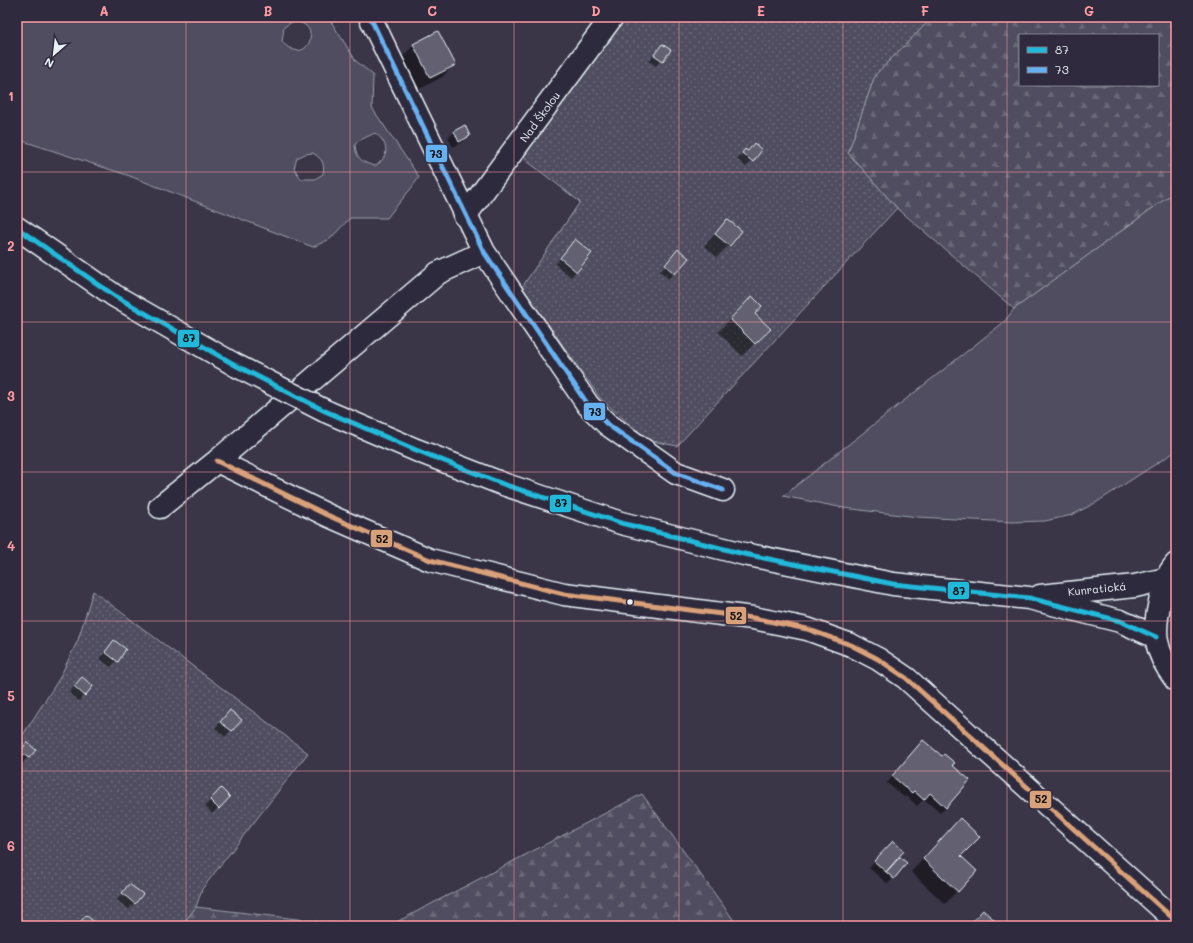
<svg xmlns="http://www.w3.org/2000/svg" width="1193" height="943" viewBox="0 0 1193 943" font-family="Mali,sans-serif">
<defs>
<pattern id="forest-firs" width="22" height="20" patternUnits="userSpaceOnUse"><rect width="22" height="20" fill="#504e5f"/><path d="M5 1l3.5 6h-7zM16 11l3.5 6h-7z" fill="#696877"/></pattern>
<pattern id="park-dots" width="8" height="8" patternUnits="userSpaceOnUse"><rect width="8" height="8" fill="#504e5f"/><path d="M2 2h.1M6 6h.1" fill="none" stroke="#696877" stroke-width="1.8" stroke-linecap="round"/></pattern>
</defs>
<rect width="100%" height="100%" fill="#3a3648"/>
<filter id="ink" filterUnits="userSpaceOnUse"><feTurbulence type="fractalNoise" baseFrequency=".025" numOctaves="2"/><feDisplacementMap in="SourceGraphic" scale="8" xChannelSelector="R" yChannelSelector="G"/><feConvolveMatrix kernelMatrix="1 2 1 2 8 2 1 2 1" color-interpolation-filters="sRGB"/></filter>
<g filter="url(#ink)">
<path fill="#504e5f" stroke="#9ca0ac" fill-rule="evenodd" d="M17 17H328L356 61 373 75 372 108 419 177C410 192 397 204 387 218H350L330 239 313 247 127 175 17 139ZM292 22C325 20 309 70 282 42L284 27ZM375 133C389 143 390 157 375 166 363 163 356 159 355 145L358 141ZM313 153C322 159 325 163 323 174L315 179H301L294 168 297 158 305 154Z
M1176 191V451L1097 502 1072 515 1045 521 1012 522 918 517 844 508 783 496 1004 322 1014 309Z"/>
<path fill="url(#forest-firs)" stroke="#9ca0ac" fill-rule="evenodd" d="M933 17H1176V191L1014 309 897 208 848 153 875 75ZM1020 35H1158V85H1020Z
M642 794 738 926H389Z
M196 907 356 926H181Z"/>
<path fill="url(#park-dots)" stroke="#9ca0ac" d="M624 17H933L875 75 848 153 897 208 677 446 647 440 600 398 522 287 580 202 523 158Z
M93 591 308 753 202 889 196 907 181 926H17V744L59 679 78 640Z"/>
<path fill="#0007" d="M414 45 454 65 442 77 418 90 402 57Z
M662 46 669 50 656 66 649 61Z
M465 127 469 136 463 142 453 147 448 138 454 132Z
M754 144 752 161 746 167 737 159Z
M727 221 729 245 717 257 704 246Z
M575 241 576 271 571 277 555 264Z
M672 257 674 273 669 279 660 271Z
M739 310 754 314 769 329 742 356 718 332Z
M114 641 125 650 111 667 100 659Z
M76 684 84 695 79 701 69 693Z
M225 717 240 720 225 737 215 728Z
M27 744 34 750 22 764 17 760V755Z
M917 747 942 758 951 765 946 808 940 813 924 799 917 806 907 796 905 798 887 783Z
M221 789 229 797 212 814 205 806Z
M948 832 959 857 976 871 945 904 911 872Z
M887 849 906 864 888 884 869 868Z
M129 885 135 903 129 909 117 900Z"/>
<path fill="#636171" stroke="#e8f1f8" d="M438 31 456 65 430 78 413 44Z
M662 44 671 50 663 61 654 55Z
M465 125 470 136 459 142 454 131Z
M754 143 762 150 753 162 742 153 745 149 748 151Z
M727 219 742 231 730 246 715 234Z
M575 239 592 253 577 272 560 258Z
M678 249 689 258 675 274 665 265Z
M752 296 762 306 755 314 771 329 755 344 730 319Z
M114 640 126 649 118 662 105 652Z
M82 677 93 686 85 696 74 686Z
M230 710 242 720 232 731 220 722Z
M923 740 942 756 944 754 955 763 952 765 970 780 946 808 930 793 924 800 914 791 912 793 892 776Z
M27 742 36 750 29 758 20 752Z
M221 788 230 797 219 809 210 800Z
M960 818 980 837 961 856 977 871 958 892 923 859Z
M893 841 904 851 886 872 874 861Z
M900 857 907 863 894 879 886 872Z
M129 884 143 894 135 904 122 893Z
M983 910 1001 926H968Z
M86 915 97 924 96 926H77Z"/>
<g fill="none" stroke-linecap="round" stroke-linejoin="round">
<g stroke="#e8f1f8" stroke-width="25">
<path id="street" d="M370 17 484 252 588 405 607 424 676 473 723 490
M465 216 612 17
M217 461 327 515 430 560 564 594 753 618 807 629 851 645 878 659 906 678 1176 921
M160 507 217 461 438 273 484 252"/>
</g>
<g stroke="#e8f1f8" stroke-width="25">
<path id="primary" d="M17 228 115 296 237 366
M325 411 416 450 503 484 621 523 744 554 893 584 1029 598 1120 621 1156 637
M1176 564C1167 574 1164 585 1161 598 1152 632 1154 651 1176 680
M1040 596 1135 586 1166 579"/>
</g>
<use href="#street" stroke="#2f2a3d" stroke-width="22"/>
<use href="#primary" stroke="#2f2a3d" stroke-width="22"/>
<g stroke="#e8f1f8" stroke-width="25" stroke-linecap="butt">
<path id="primary-bridge" d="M237 366 325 411"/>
</g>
<use href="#primary-bridge" stroke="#2f2a3d" stroke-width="22"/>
<g stroke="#2f2a3d" stroke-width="8">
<path id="bus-1" d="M17 228 115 296 237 366 325 411 416 450 503 484 621 523 744 554 893 584 1029 598 1120 621 1156 637"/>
</g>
<g stroke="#2f2a3d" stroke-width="8">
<path id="bus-2" d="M370 17 484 252 588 405 607 424 676 473 723 490"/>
</g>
<g stroke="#2f2a3d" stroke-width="8">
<path id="bus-3" d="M217 461 327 515 430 560 564 594 753 618 807 629 851 645 878 659 906 678 1176 921"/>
</g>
<use href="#bus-1" stroke="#20b9da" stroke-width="5"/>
<use href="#bus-2" stroke="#66b1f2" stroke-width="5"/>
<use href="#bus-3" stroke="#d9a179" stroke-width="5"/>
</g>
</g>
<path fill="none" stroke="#ff9aa2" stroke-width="1" stroke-opacity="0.55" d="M186 17V926M350 17V926M514 17V926M679 17V926M843 17V926M1007 17V926M17 172H1176M17 322H1176M17 472H1176M17 621H1176M17 771H1176"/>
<circle fill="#e8f1f8" stroke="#2f2a3d" stroke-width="1.5" cx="630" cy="602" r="3.5"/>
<g text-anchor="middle" stroke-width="4" stroke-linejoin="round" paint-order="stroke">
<g font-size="11" fill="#e8f1f8" stroke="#2f2a3d">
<text transform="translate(540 117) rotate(-54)" y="4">Nad Školou</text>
<text transform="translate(1097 589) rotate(-6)" y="4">Kunratická</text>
</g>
</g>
<g stroke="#2f2a3d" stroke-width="1.5">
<rect x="425" y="144" width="23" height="19" rx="4" fill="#66b1f2"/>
<rect x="177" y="329" width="23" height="19" rx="4" fill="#20b9da"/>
<rect x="583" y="402" width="23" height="19" rx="4" fill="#66b1f2"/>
<rect x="549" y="494" width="23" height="19" rx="4" fill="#20b9da"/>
<rect x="370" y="529" width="23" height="19" rx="4" fill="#d9a179"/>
<rect x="947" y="581" width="23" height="19" rx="4" fill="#20b9da"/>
<rect x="725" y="606" width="22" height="19" rx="4" fill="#d9a179"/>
<rect x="1029" y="790" width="23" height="19" rx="4" fill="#d9a179"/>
</g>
<g font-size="11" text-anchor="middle" font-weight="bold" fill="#111">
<text x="436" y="158">73</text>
<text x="189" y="342">87</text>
<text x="595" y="416">73</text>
<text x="561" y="507">87</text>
<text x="382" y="543">52</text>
<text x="959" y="595">87</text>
<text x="736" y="620">52</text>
<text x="1041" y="803">52</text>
</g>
<rect width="1193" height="943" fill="none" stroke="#2f2a3d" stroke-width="44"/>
<rect x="1019" y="34" width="140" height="52" fill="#2f2a3d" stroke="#797a88"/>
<rect x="1027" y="47" width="20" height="6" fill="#20b9da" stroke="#797a88"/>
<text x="1055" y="54" font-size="12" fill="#e8f1f8">87</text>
<rect x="1027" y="67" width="20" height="6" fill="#66b1f2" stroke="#797a88"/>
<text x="1055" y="74" font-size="12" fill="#e8f1f8">73</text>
<g transform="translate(54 54) rotate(208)" stroke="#2f2a3d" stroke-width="3" paint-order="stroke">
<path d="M0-3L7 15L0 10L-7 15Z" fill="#e8f1f8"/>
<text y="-6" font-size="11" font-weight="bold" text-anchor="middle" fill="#e8f1f8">N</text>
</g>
<rect x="22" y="22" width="1149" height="899" fill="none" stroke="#ff9aa2" stroke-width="1.5"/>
<g font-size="13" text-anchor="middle" font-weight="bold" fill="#ff9aa2">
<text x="104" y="16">A</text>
<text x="268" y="16">B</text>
<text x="432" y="16">C</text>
<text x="596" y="16">D</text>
<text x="761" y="16">E</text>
<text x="925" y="16">F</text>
<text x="1089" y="16">G</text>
<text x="11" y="101">1</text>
<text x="11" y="251">2</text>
<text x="11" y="401">3</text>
<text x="11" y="551">4</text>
<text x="11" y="701">5</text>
<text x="11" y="851">6</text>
</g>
</svg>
